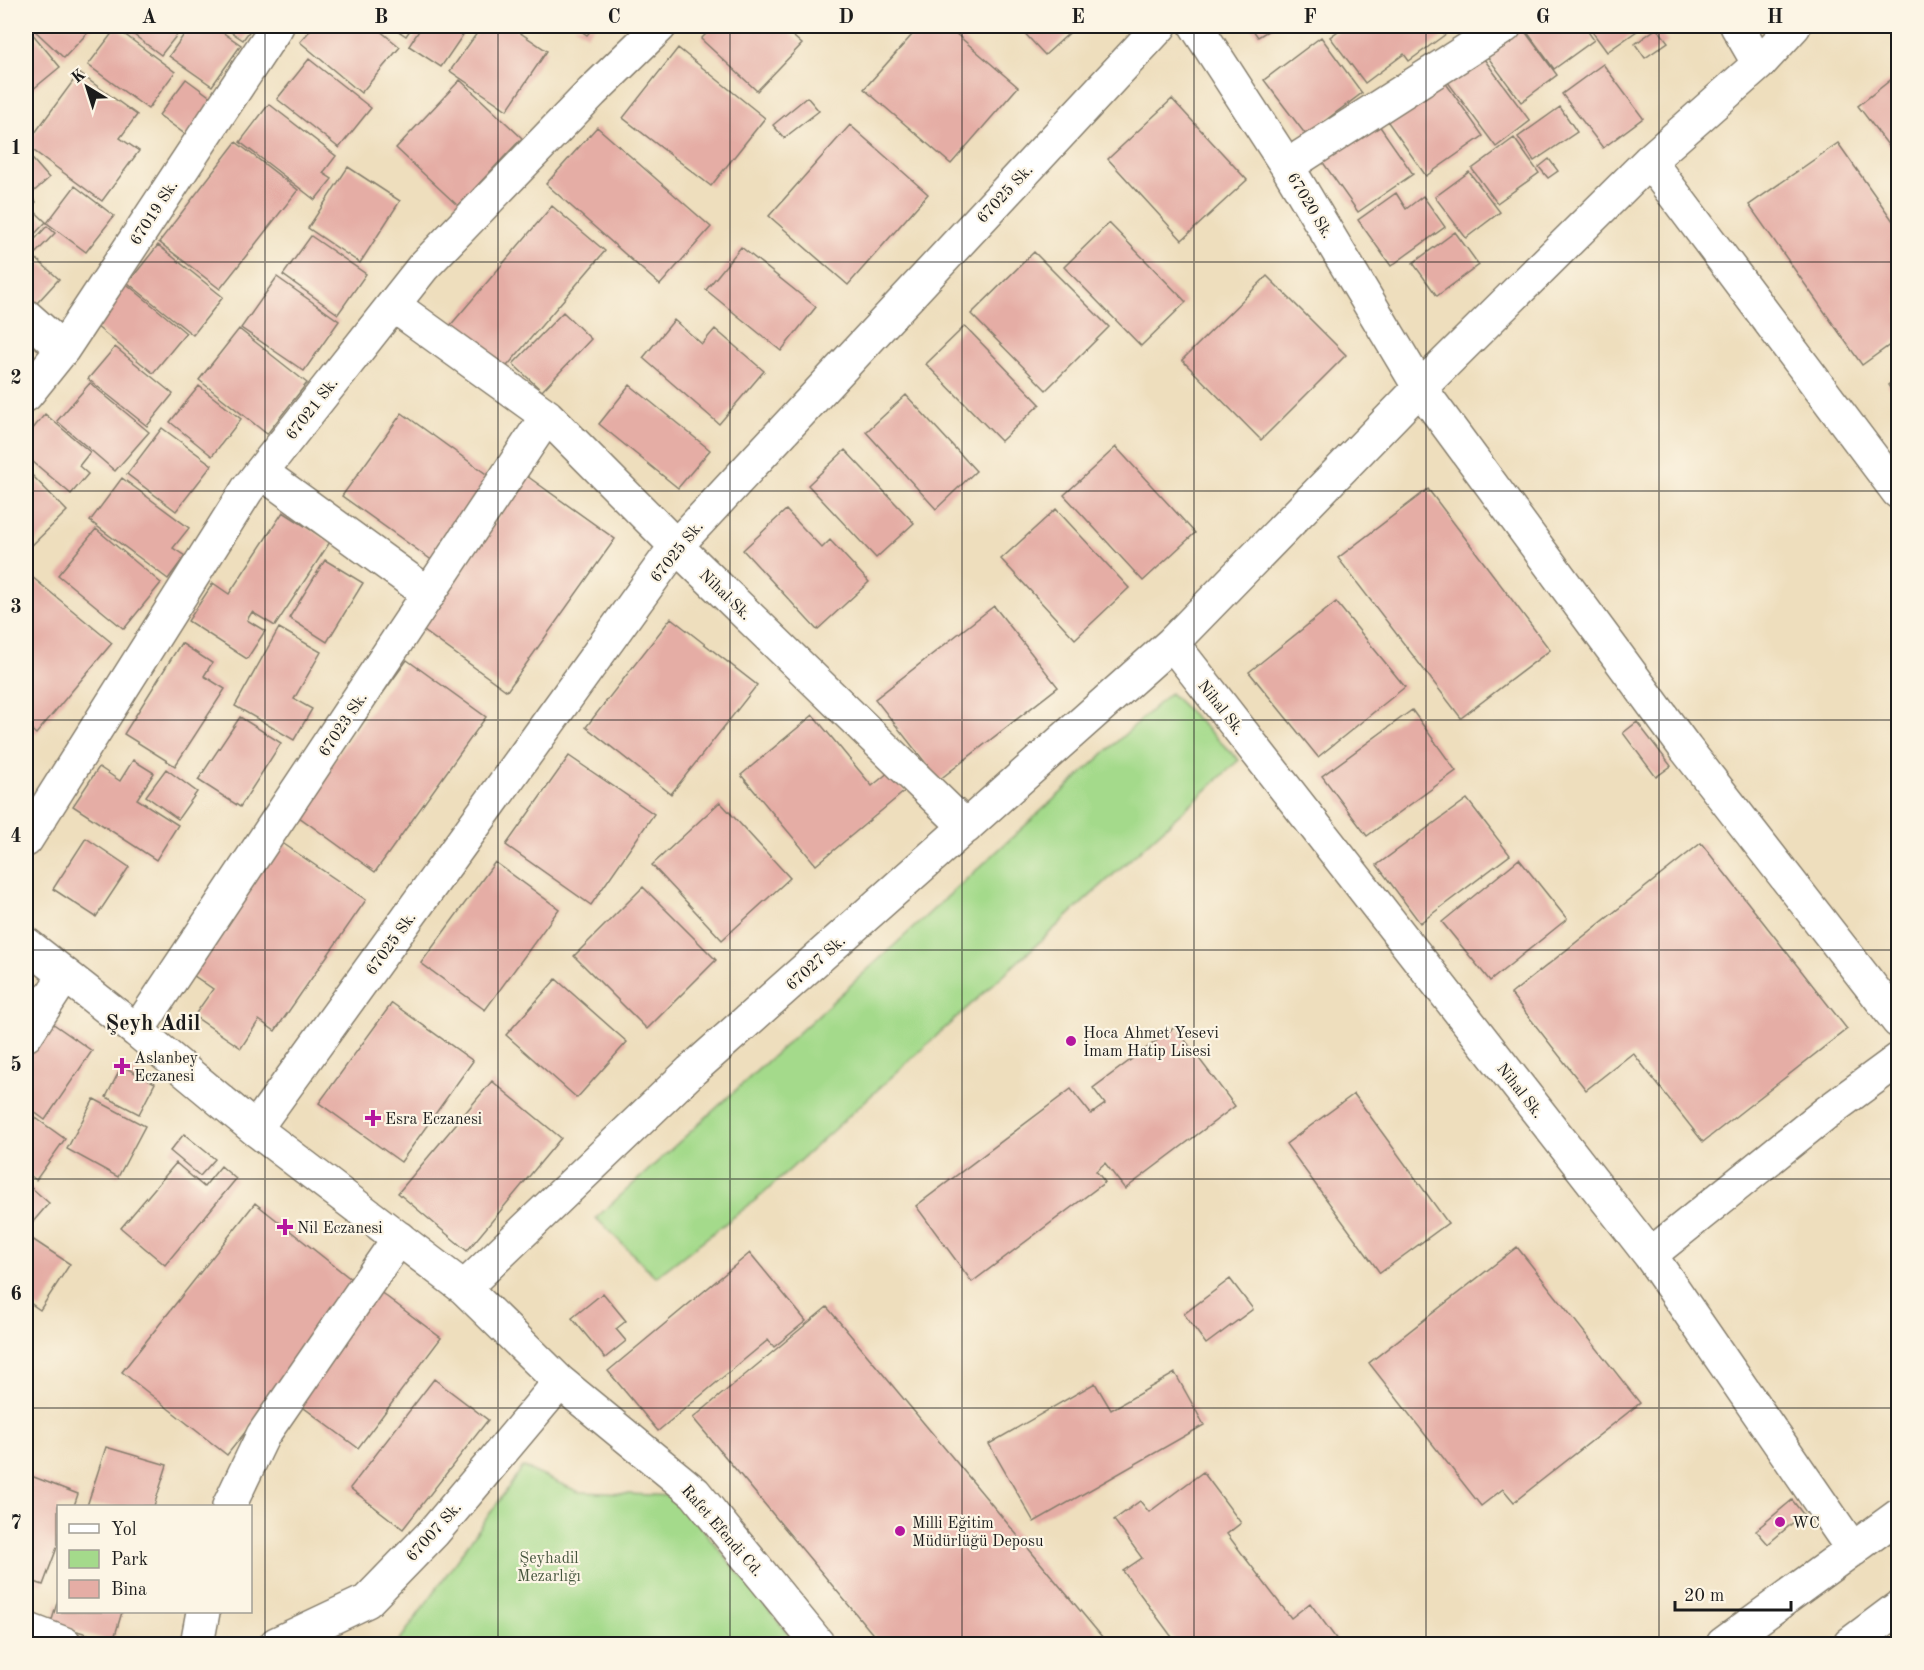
<svg xmlns="http://www.w3.org/2000/svg" width="1924" height="1670" viewBox="0 0 1924 1670" font-family="'Old Standard TT',serif">
<rect width="100%" height="100%" fill="#fcf5e5"/>
<filter id="ink" filterUnits="userSpaceOnUse"><feTurbulence type="fractalNoise" baseFrequency=".0167" numOctaves="2"/><feDisplacementMap in="SourceGraphic" scale="12" xChannelSelector="R" yChannelSelector="G"/><feConvolveMatrix kernelMatrix="1 2 1 2 8 2 1 2 1" color-interpolation-filters="sRGB"/></filter>
<filter id="wash" filterUnits="userSpaceOnUse"><feTurbulence type="fractalNoise" baseFrequency=".008" numOctaves="4" result="noise"/><feDisplacementMap in="SourceGraphic" scale="24" xChannelSelector="R" yChannelSelector="G"/><feGaussianBlur stdDeviation="1.35" result="paint"/><feColorMatrix in="noise" values="0 0 0 0 0 0 0 0 0 0 0 0 0 0 0 0 0 1.4 0 .05"/><feComposite in="paint" operator="in"/></filter>
<g filter="url(#wash)">
<rect width="100%" height="100%" fill="#eedebd"/>
<path fill="#a4da8b" stroke="#607b54" stroke-width="1.5" d="M1170 693 1239 760 762 1195 656 1277 596 1218Z
M523 1467 579 1492 675 1496 797 1644H397Z"/>
<g id="blocks">
<path fill="#e5ada5" d="M26 26 60 67 26 95Z
M32 26H94L64 58 31 27Z
M122 26H184L161 55Z
M190 26H213L241 45 212 86 169 56Z
M222 26H253L243 40Z
M314 26H374L400 47 361 93 300 42Z
M391 26H413L406 36Z
M422 26H469L441 67 409 46Z
M482 26H510L547 51 507 110 450 71Z
M574 26H595L587 35Z
M714 26H781L802 44 757 91 701 39Z
M920 26H947L1018 87 951 164 864 89Z
M1018 26H1077L1045 55Z
M1250 26H1276L1258 37Z
M1345 26H1439L1446 34 1409 61 1404 54 1365 83 1330 37Z
M1521 26 1557 75 1521 102 1484 52Z
M1527 26H1584L1594 40 1554 69 1524 28Z
M1588 26H1644L1607 52Z
M116 28 175 72 148 109 88 65Z
M1657 28 1668 42 1645 58 1635 44Z
M1321 37 1362 93 1306 135 1264 80Z
M678 48 765 118 711 186 623 118Z
M1481 55 1530 121 1496 147 1447 81Z
M309 59 371 108 339 148 277 99Z
M1603 64 1643 118 1603 148 1562 94Z
M79 73 137 115 120 138 139 151 102 201 26 145Z
M1898 74V158L1858 106Z
M1440 75 1483 136 1426 176 1383 115Z
M186 79 220 104 193 140 159 115Z
M460 80 522 138 458 206 396 148Z
M807 97 819 111 784 138 773 125Z
M1172 99 1247 180 1182 240 1108 159Z
M269 104 336 156 323 173 332 179 315 200 240 142Z
M1560 107 1577 132 1534 161 1518 137Z
M1374 118 1413 174 1358 212 1319 157Z
M850 125 928 194 848 285 769 216Z
M597 127 711 227 660 285 546 184Z
M1514 138 1539 173 1497 203 1472 169Z
M236 142 298 190 220 289 159 242Z
M1838 143 1898 228V339L1862 365 1749 205Z
M26 152 49 178 30 195 36 202 26 212Z
M1549 159 1558 171 1548 178 1539 167Z
M348 167 400 201 360 263 308 228Z
M1469 172 1500 212 1466 238 1435 197Z
M75 186 114 216 86 252 47 223Z
M1396 193 1406 209 1423 196 1445 227 1391 266 1358 220Z
M552 206 605 251 502 372 449 327Z
M31 208 46 222 26 243V214Z
M1109 223 1186 302 1141 346 1064 267Z
M47 226 55 233 33 256 59 279 26 315V263L28 260 26 258V249Z
M1455 232 1479 265 1437 296 1413 263Z
M311 236 366 274 338 314 283 275Z
M158 245 223 297 193 335 128 283Z
M741 247 816 307 781 351 706 290Z
M1034 252 1109 327 1046 390 971 314Z
M1267 276 1346 355 1261 440 1182 360Z
M277 277 339 321 304 371 241 328Z
M123 281 186 333 153 373 90 321Z
M563 312 591 339 542 391 513 364Z
M674 320 702 344 715 329 764 371 719 424 643 358Z
M965 326 1040 404 1001 441 926 364Z
M239 329 307 383 267 434 199 380Z
M115 347 173 394 147 426 88 379Z
M1898 377V401L1888 385Z
M90 383 149 432 115 471 57 421Z
M630 385 710 450 678 488 599 424Z
M199 386 241 419 212 456 170 422Z
M906 395 976 471 936 509 866 432Z
M402 413 493 479 433 561 342 496Z
M45 414 90 452 79 466 88 474 71 494 26 456V437Z
M162 428 212 465 176 511 127 474Z
M1116 447 1195 533 1143 581 1064 495Z
M845 450 914 523 876 558 808 485Z
M26 469 67 511 26 551Z
M527 476 615 539 507 691 420 628Z
M122 478 189 528 173 548 185 556 168 579 90 521Z
M1428 489 1550 650 1461 718 1338 558Z
M1056 509 1129 588 1075 639 1001 559Z
M786 510 822 548 830 540 869 582 817 630 743 550Z
M283 512 330 542 275 626 252 612 247 620 265 631 247 659 188 621 213 583 229 594Z
M96 529 161 583 124 629 58 575Z
M325 560 363 583 327 642 289 618Z
M26 572 112 643 36 734 26 725Z
M1336 602 1405 687 1318 757 1249 672Z
M994 606 1058 687 939 780 875 699Z
M671 618 757 685 671 794 586 727Z
M279 628 321 652 294 699 312 709 294 740 235 706Z
M181 643 212 663 204 676 225 689 175 766 124 734Z
M407 660 486 717 375 872 295 814Z
M1412 710 1456 771 1367 836 1322 776Z
M813 715 872 786 889 772 905 791 816 865 741 775Z
M240 717 281 743 240 807 198 780Z
M1637 722 1671 766 1656 777 1623 733Z
M569 756 654 814 591 905 506 845Z
M133 760 154 773 137 799 178 825 156 860 73 806 99 767 120 781Z
M166 769 197 792 178 819 146 796Z
M1467 799 1510 855 1420 923 1377 865Z
M720 802 790 878 722 940 652 865Z
M86 838 129 867 96 917 53 889Z
M278 840 366 900 275 1031 259 1020 241 1048 194 1016 213 989 187 971Z
M1701 843 1847 1029 1703 1142 1633 1053 1586 1090 1511 994Z
M1519 859 1567 919 1490 981 1442 922Z
M495 862 559 909 485 1010 421 963Z
M643 887 716 960 647 1029 574 956Z
M556 979 627 1042 577 1098 506 1035Z
M392 1003 473 1061 401 1162 319 1103Z
M45 1018 92 1051 45 1120 26 1106V1047Z
M1175 1027 1235 1106 1125 1189 1105 1163 1096 1171 1105 1182 972 1282 916 1206 1071 1089 1091 1114 1105 1104 1093 1088Z
M122 1066 155 1083 139 1114 106 1097Z
M492 1081 561 1138 467 1251 398 1193Z
M1354 1094 1448 1223 1380 1273 1286 1144Z
M94 1099 145 1126 118 1177 67 1149Z
M26 1111 65 1139 36 1180 26 1172Z
M184 1134 215 1159 200 1176 170 1151Z
M176 1163 204 1187 221 1166 236 1179 165 1265 121 1228Z
M26 1183 49 1203 26 1230Z
M255 1203 361 1287 227 1455 122 1372Z
M26 1235 70 1264 40 1310 26 1300Z
M1517 1247 1640 1403 1514 1502 1503 1489 1481 1506 1369 1363Z
M750 1253 806 1321 774 1347 768 1340 658 1431 608 1371Z
M1230 1279 1253 1309 1206 1344 1184 1314Z
M375 1288 441 1338 358 1448 292 1399Z
M603 1293 626 1321 616 1329 626 1341 605 1358 572 1318Z
M827 1307 1108 1644H881L693 1418Z
M1175 1373 1204 1425 1034 1522 989 1444 1095 1383 1111 1410Z
M434 1379 488 1420 403 1529 350 1488Z
M106 1447 167 1465 154 1506H87Z
M1203 1472 1241 1523 1227 1534 1291 1618 1310 1603 1340 1644H1177L1123 1571 1142 1558 1114 1520 1140 1501 1149 1512Z
M26 1474 78 1494 74 1506H58V1545L43 1585 26 1579Z
M1792 1500 1803 1514 1768 1544 1756 1530Z
M58 1600V1612H122L113 1642 51 1623Z"/>
</g>
</g>
<g filter="url(#ink)">
<use href="#blocks" fill-opacity="0" stroke="#857d6c" stroke-width="1.5"/>
<g fill="none" stroke-linecap="round" stroke-linejoin="round">
<g stroke="#857d6c" stroke-width="36">
<path id="minor" d="M1196 26 1287 166 1420 388 1686 749 1898 1021
M1737 26 1759 64
M1649 161 1898 492
M1287 166 1505 26
M393 305 547 416 676 546 966 827
M26 316 63 349
M26 395 63 349 277 26
M261 472 429 594
M1172 643 1650 1255 1853 1550
M26 840 247 490 261 472 423 267 592 92 660 26
M26 944 137 1031 255 1129 464 1288 560 1382 695 1493 818 1644
M137 1031 547 416
M26 1035 65 975
M255 1129 676 546 1160 26
M1650 1255 1826 1113 1898 1060
M464 1288 691 1071 1172 643 1420 388 1649 161 1759 64 1794 26
M229 1506 263 1435 399 1238
M26 1629 65 1644
M197 1644 203 1612
M276 1644 367 1601 434 1532 560 1382
M1723 1644 1898 1516
M1850 1644 1898 1608"/>
</g>
<use href="#minor" stroke="#fff" stroke-width="33"/>
</g>
</g>
<path fill="none" stroke="#1c1c1c" stroke-width="1.5" stroke-opacity="0.55" d="M265 26V1644M498 26V1644M730 26V1644M962 26V1644M1194 26V1644M1426 26V1644M1659 26V1644M26 262H1898M26 491H1898M26 720H1898M26 950H1898M26 1179H1898M26 1408H1898"/>
<g fill="#b5179e" stroke="#fcf5e5" stroke-width="2">
<circle cx="1071" cy="1041" r="6"/>
<path d="M119 1057h6v6h6v6h-6v6h-6v-6h-6v-6h6z"/>
<path d="M370 1109h6v6h6v6h-6v6h-6v-6h-6v-6h6z"/>
<path d="M282 1218h6v6h6v6h-6v6h-6v-6h-6v-6h6z"/>
<circle cx="1780" cy="1522" r="6"/>
<circle cx="900" cy="1531" r="6"/>
</g>
<g text-anchor="middle" stroke-width="4.5" stroke-linejoin="round" paint-order="stroke">
<g font-size="16" fill="#1c1c1c" stroke="#fcf5e5">
<text transform="translate(1004 193) rotate(-47)" y="6">67025 Sk.</text>
<text transform="translate(1311 205) rotate(59)" y="6">67020 Sk.</text>
<text transform="translate(153 212) rotate(-57)" y="6">67019 Sk.</text>
<text transform="translate(311 408) rotate(-52)" y="6">67021 Sk.</text>
<text transform="translate(676 551) rotate(-51)" y="6">67025 Sk.</text>
<text transform="translate(726 594) rotate(44)" y="6">Nihal Sk.</text>
<text transform="translate(1222 707) rotate(52)" y="6">Nihal Sk.</text>
<text transform="translate(342 724) rotate(-56)" y="6">67023 Sk.</text>
<text transform="translate(390 943) rotate(-54)" y="6">67025 Sk.</text>
<text transform="translate(815 962) rotate(-42)" y="6">67027 Sk.</text>
<text transform="translate(1521 1090) rotate(52)" y="6">Nihal Sk.</text>
<text transform="translate(723 1530) rotate(49)" y="6">Rafet Efendi Cd.</text>
<text transform="translate(433 1531) rotate(-48)" y="6">67007 Sk.</text>
</g>
<g font-size="16" fill="#1c1c1c" stroke="#fcf5e5" text-anchor="start">
<text x="1083" y="1038">Hoca Ahmet Yesevi<tspan x="1083" dy="18">İmam Hatip Lisesi</tspan></text>
<text x="134" y="1063">Aslanbey<tspan x="134" dy="18">Eczanesi</tspan></text>
<text x="385" y="1124">Esra Eczanesi</text>
<text x="297" y="1233">Nil Eczanesi</text>
<text x="912" y="1528">Milli Eğitim<tspan x="912" dy="18">Müdürlüğü Deposu</tspan></text>
<text x="1792" y="1528">WC</text>
</g>
<g font-size="16" fill="#45553d" stroke="#fcf5e5">
<text x="549" y="1563">Şeyhadil<tspan x="549" dy="18">Mezarlığı</tspan></text>
</g>
<g font-size="22" font-weight="bold" fill="#1c1c1c" stroke="#fcf5e5">
<text x="153" y="1030">Şeyh Adil</text>
</g>
</g>
<rect width="1924" height="1670" fill="none" stroke="#fcf5e5" stroke-width="66"/>
<rect x="57" y="1505" width="195" height="108" fill="#fcf5e5" stroke="#a29e95" stroke-width="1.5"/>
<rect x="69" y="1524" width="30" height="9" fill="#ffffff" stroke="#a29e95" stroke-width="1.5"/>
<text x="111" y="1535" font-size="18" fill="#1c1c1c">Yol</text>
<rect x="69" y="1550" width="30" height="18" fill="#a4da8b" stroke="#a29e95" stroke-width="1.5"/>
<text x="111" y="1565" font-size="18" fill="#1c1c1c">Park</text>
<rect x="69" y="1580" width="30" height="18" fill="#e5ada5" stroke="#a29e95" stroke-width="1.5"/>
<text x="111" y="1595" font-size="18" fill="#1c1c1c">Bina</text>
<g transform="translate(87 87) rotate(322)" stroke="#fcf5e5" stroke-width="4.5" paint-order="stroke">
<path d="M0-4.5L10 22L0 15L-10 22Z" fill="#1c1c1c"/>
<text y="-9" font-size="16" font-weight="bold" text-anchor="middle" fill="#1c1c1c">K</text>
</g>
<path d="M1675 1601v9h116v-9" fill="none" stroke="#1c1c1c" stroke-width="3"/>
<text x="1684" y="1601" font-size="18" fill="#1c1c1c" stroke="#fcf5e5" stroke-width="4.5" paint-order="stroke">20 m</text>
<rect x="33" y="33" width="1858" height="1604" fill="none" stroke="#1c1c1c" stroke-width="2"/>
<g font-size="20" text-anchor="middle" font-weight="bold" fill="#1c1c1c">
<text x="149" y="23">A</text>
<text x="381" y="23">B</text>
<text x="614" y="23">C</text>
<text x="846" y="23">D</text>
<text x="1078" y="23">E</text>
<text x="1310" y="23">F</text>
<text x="1543" y="23">G</text>
<text x="1775" y="23">H</text>
<text x="16" y="154">1</text>
<text x="16" y="384">2</text>
<text x="16" y="613">3</text>
<text x="16" y="842">4</text>
<text x="16" y="1071">5</text>
<text x="16" y="1300">6</text>
<text x="16" y="1529">7</text>
</g>
</svg>
